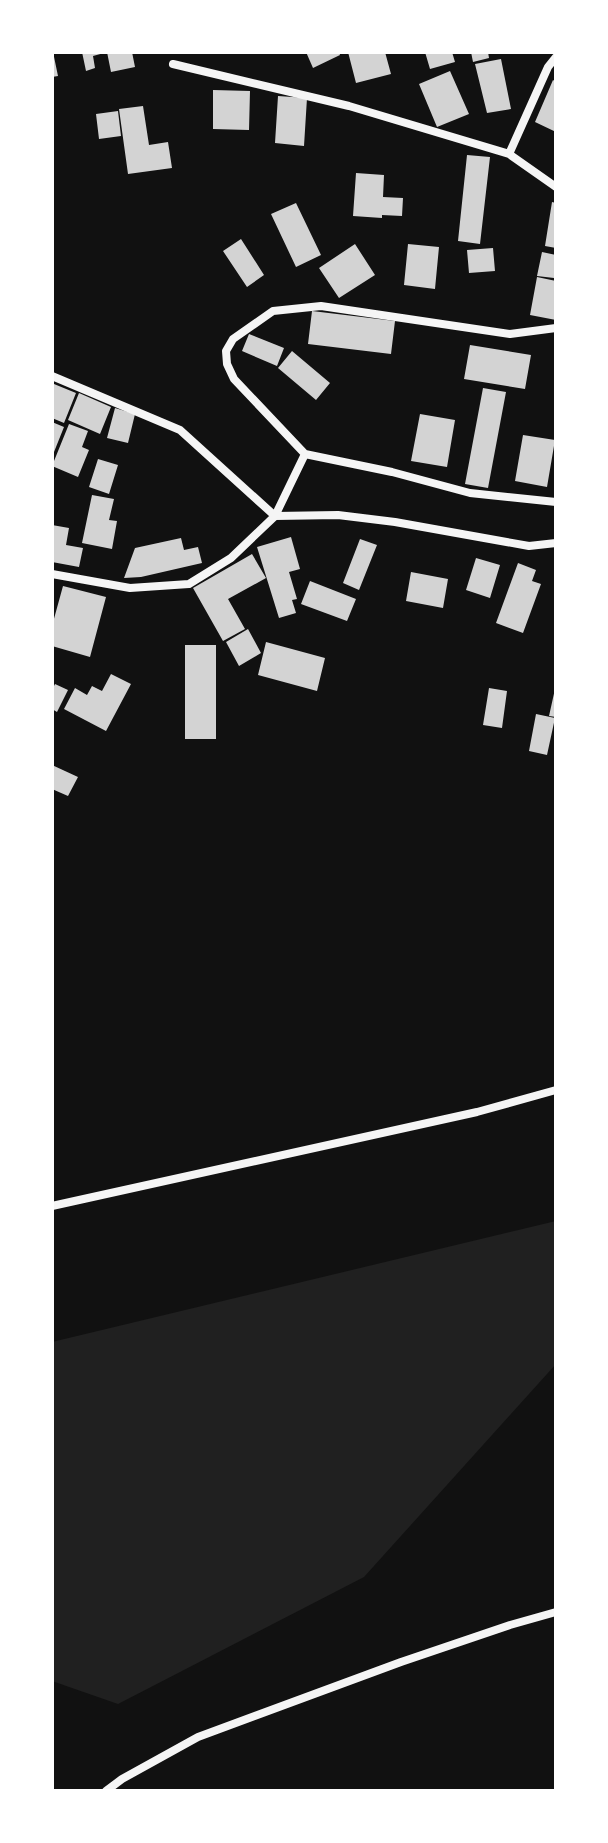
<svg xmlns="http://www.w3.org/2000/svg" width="608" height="1843" viewBox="0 0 608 1843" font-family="'Noto Sans',sans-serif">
<rect width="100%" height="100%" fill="#111"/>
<path fill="#202020" d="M556 1221V1364L364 1577 118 1704 52 1681V1342Z"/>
<path fill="#d3d3d3" d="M52 52H53L58 76 52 77Z
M82 52H104V53L93 56 95 68 86 71Z
M107 52H132L135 67 111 72Z
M306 52H339L340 55 313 68Z
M348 52H385L391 74 356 83Z
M425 52H452L455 62 430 69Z
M471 52H488L489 58 473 62Z
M501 59 511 109 487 113 475 64Z
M450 71 469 114 437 127 419 84Z
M553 80 556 82V132L535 122Z
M213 90 250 91 249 130 213 129Z
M278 96 307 98 304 146 275 143Z
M143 106 149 145 168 142 172 168 128 174 119 109Z
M118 111 121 136 99 139 96 114Z
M467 155 490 157 480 244 458 241Z
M356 173 384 175 383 197 403 198 402 216 382 215V218L353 216Z
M552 202 556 203V248L545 246Z
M296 203 321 255 296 267 271 214Z
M241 239 264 275 247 287 223 251Z
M355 244 375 275 339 298 319 268Z
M408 244 439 247 435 289 404 285Z
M493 248 495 271 469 273 467 250Z
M542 252 556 255 554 278 537 276Z
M537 277 556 281V320L530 315Z
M312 311 395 321 391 354 308 344Z
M249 334 284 348 277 366 242 351Z
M470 345 531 355 525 389 464 379Z
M292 351 330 383 316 400 278 368Z
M54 384 76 393 64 423 52 418V390Z
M483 388 506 392 488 488 465 484Z
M79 393 111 407 100 434 68 420Z
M115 408 135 414 128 443 107 438Z
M420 414 455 420 447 467 411 461Z
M52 422 64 427 52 457Z
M69 424 88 431 82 447 89 450 78 477 52 466Z
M523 435 555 440 547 487 515 481Z
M98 459 118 465 109 494 89 487Z
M92 495 114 499 109 520 117 521 112 549 82 543Z
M52 525 69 528 66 545 83 548 79 567 52 562Z
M291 537 300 569 289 572 297 599 292 600 296 613 279 618 257 547Z
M181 538 184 550 198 547 202 563 141 577 124 578 135 548Z
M360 539 377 545 359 590 343 583Z
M252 554 266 578 228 599 245 629 223 641 193 588Z
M476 558 500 565 490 598 466 590Z
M518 563 536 570 532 581 541 584 523 633 496 623Z
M411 572 448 579 443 608 406 601Z
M310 581 356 599 347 621 301 604Z
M63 586 106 597 90 657 52 646V626Z
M248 629 261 653 239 666 226 642Z
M266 642 325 658 317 691 258 675Z
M185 645H216V739H185Z
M111 674 131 684 106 731 64 709 75 688 87 695 92 686 102 691Z
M55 684 68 690 57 712 52 709V690Z
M489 688 507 691 502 728 483 725Z
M555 689H556V717L549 716Z
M536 714 555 718 547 755 529 751Z
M52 765 78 777 68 796 52 789Z"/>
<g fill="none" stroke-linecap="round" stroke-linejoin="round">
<path stroke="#f5f5f5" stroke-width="8" d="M173 64 349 106 509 154 556 187
M509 154 548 67 556 57
M52 376 180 430 275 516 305 454 392 472 470 493 556 502
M305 454 234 379 227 364 226 351 233 339 273 311 321 306 510 334 556 328
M52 574 130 588 189 584 231 558 275 516 338 515 395 522 529 546 556 543
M52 1206 477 1112 556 1090
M106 1791 122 1779 198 1737 401 1662 510 1625 556 1612"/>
</g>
<rect width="608" height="1843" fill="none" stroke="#ffffff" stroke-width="108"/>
</svg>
